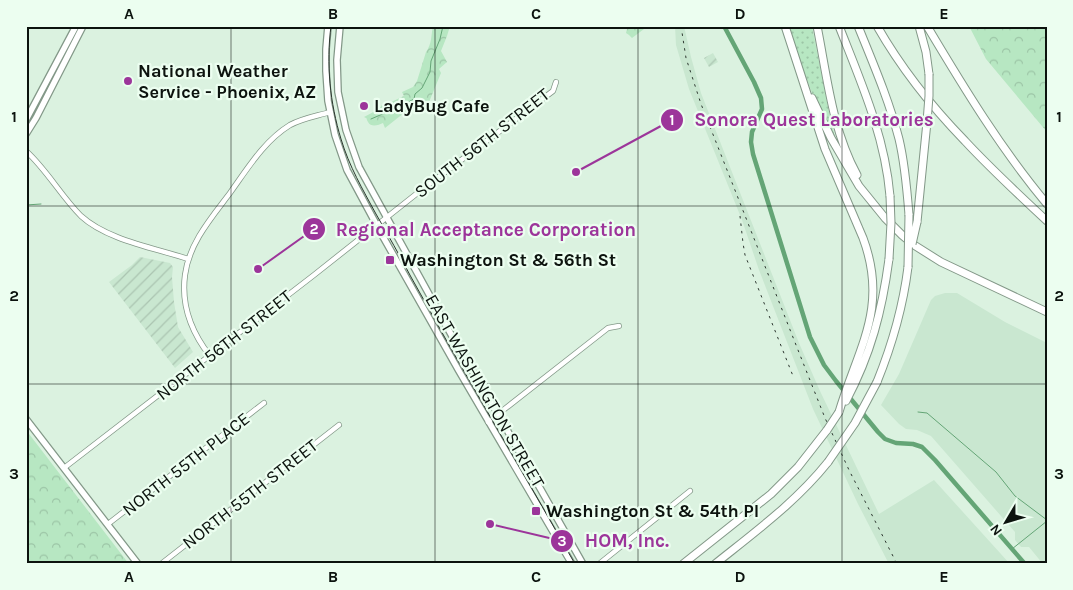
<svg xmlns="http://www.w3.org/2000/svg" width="1073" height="590" viewBox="0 0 1073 590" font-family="Karla,sans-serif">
<defs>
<pattern id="industrial-furrows" width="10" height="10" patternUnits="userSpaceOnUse" patternTransform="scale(1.25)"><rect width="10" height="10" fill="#c9e7d0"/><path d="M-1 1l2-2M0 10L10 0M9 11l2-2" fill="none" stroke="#abc5b1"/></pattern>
<pattern id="grass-dots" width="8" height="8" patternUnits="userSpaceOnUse" patternTransform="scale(1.25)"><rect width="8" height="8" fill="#b7e7c2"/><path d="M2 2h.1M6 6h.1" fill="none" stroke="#9cc5a6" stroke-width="1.8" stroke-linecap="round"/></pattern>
<pattern id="park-crowns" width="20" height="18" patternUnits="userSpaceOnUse" patternTransform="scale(1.25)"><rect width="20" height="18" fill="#b7e7c2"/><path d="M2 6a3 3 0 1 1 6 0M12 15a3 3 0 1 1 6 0" fill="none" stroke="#9cc5a6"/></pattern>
</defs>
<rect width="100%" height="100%" fill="#dbf2e0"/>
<path fill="#c9e7d0" d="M675 26H684L691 57 701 93 799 343 820 391 879 514 934 480 1010 564H889L858 504 813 409 759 270 742 220 689 89 676 45Z
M945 293H957L1005 322 1047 343V564H1043L1029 547H1021L1015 540V532L931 436 917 430 906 429 899 424 881 405 899 374 931 300 935 296Z"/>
<path fill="url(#industrial-furrows)" d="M713 53 718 62 709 67 704 58Z
M140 257 170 263 173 267 172 277 174 302 178 327 193 352 175 368 109 282 132 265Z"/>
<path fill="url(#grass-dots)" d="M789 26H812L831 122 835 136 832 137 817 106 804 72Z"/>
<path fill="url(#park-crowns)" d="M433 26H450L447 36 441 51 447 62 439 69 441 73 429 102C423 102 423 106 421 110L414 108 409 109 385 128 383 123C379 125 371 128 368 122 365 117 369 120 364 117L379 109 382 105 389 103 404 96 402 92 413 87 417 81 426 52C432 44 431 35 433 26Z
M621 26H648L632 38 629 35 626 33 627 29 620 27Z
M969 26H1047V132L986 59Z
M26 430 129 564H26Z"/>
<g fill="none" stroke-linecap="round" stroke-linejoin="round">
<path stroke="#64a576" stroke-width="1" d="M371 119 401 106 414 99 415 94 422 88 430 72 431 61 440 39 443 26
M26 205 41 204
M918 412 927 413 996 472 1015 496 1047 520
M1012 549 1047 521"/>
<path stroke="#64a576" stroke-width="4.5" d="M724 26 754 82 761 98 762 109 752 132 751 142 753 154 810 337 824 365 836 381 878 432 885 439 896 443 913 444 922 447 935 460 1025 564"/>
<g stroke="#839888" stroke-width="6">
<path id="minor" d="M26 151C47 170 61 196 81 216 107 240 155 248 188 259
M210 356C192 333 181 305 185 275 189 243 212 217 230 193 248 168 264 141 290 125 303 118 317 116 330 112
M488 422 608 328 619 326
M64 468 314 275 420 191 553 91 556 82
M108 524 264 403
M161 564 339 425
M599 564 690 491"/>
</g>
<g stroke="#839888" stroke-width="8">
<path id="major" d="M328 26 326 49V71L328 101 335 135 347 170 382 235 459 371 572 564
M340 26 337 60 338 92 346 130 359 167 458 347 502 421 583 564
M26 120 76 26
M26 134 36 118 83 26
M26 419 138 564"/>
</g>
<g stroke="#839888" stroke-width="9">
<path id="highway" d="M785 26 825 149 863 238C889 308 858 348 839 412
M817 26C827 76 832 129 857 175
M839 26C861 82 885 136 890 196
M858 26C873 63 889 100 899 139 905 164 907 189 909 215
M877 26C901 68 931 106 965 141 991 169 1019 195 1047 221
M919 26 926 52 929 74
M927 26C964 88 1001 149 1047 204
M812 98 831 138 859 186 885 218 902 235 914 245 941 262 1047 312
M917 222 927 122
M877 382C892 345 903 307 908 267
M846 401C871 354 882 311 889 259
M683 564 771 494 798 467 827 430
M715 564C755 532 796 502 828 462"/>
</g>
<use href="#minor" stroke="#fff" stroke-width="4.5"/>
<use href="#major" stroke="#fff" stroke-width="5.5"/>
<use href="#highway" stroke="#fff" stroke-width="7"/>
<path stroke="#2d3730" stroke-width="1" d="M331 26C326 64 330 103 341 139 349 166 363 190 376 214 388 235 400 256 411 277 464 374 521 468 575 564"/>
<path stroke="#2d3730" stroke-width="1" stroke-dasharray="2.5 5" stroke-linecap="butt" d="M681 26 686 58 701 104 798 350 825 418 849 470 897 564
M740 216 743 243 745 255 793 376"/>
<g stroke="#839888" stroke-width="9" stroke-linecap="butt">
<path id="highway-bridge" d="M927 122 929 96V74
M912 244 917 222
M889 259 891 223 890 196
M908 267 909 215
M827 430 839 412
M828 462 855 423 877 382"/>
</g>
<use href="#highway-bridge" stroke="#fff" stroke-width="7"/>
</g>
<path fill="none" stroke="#0c130e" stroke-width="1" stroke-opacity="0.55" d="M231 26V564M435 26V564M638 26V564M842 26V564M26 206H1047M26 384H1047"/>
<g fill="#9c359a" stroke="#ecfef0" stroke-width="2">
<circle cx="128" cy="81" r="5"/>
<circle cx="364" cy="106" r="5"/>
<rect x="385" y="255" width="10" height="10" rx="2.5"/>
<rect x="531" y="506" width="10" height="10" rx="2.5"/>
</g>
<g text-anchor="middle" stroke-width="4.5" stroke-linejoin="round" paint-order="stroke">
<g font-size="18" font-weight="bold" fill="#0c130e" stroke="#ecfef0" text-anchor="start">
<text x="138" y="77">National Weather<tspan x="138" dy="21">Service - Phoenix, AZ</tspan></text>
<text x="374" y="112">LadyBug Cafe</text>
<text x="400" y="266">Washington St &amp; 56th St</text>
<text x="546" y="517">Washington St &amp; 54th Pl</text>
</g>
<g font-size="18" fill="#0c130e" stroke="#ecfef0">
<text transform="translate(482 143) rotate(-38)" y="6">SOUTH 56TH STREET</text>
<text transform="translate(224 345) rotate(-38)" y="6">NORTH 56TH STREET</text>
<text transform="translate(485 391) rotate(60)" y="6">EAST WASHINGTON STREET</text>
<text transform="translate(186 464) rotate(-38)" y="6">NORTH 55TH PLACE</text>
<text transform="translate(250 494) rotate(-38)" y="6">NORTH 55TH STREET</text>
</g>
</g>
<path fill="none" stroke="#9c359a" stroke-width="2" d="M576 172L672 120M258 269L314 229M490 524L562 541"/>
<g fill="#9c359a" stroke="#ecfef0" stroke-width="2">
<circle cx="576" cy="172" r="5"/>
<circle cx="258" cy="269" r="5"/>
<circle cx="490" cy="524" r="5"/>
<circle cx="672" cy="120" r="12"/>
<circle cx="314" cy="229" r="12"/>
<circle cx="562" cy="541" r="12"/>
</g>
<g font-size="15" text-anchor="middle" font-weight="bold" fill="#fff">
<text x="672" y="125">1</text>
<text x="314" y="234">2</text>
<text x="562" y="546">3</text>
</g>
<g font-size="19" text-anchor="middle" font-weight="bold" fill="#9c359a" stroke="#ecfef0" stroke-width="4.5" stroke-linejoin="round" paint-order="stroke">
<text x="814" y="126">Sonora Quest Laboratories</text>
<text x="486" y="236">Regional Acceptance Corporation</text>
<text x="627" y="547">HOM, Inc.</text>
</g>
<rect width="1073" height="590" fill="none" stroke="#ecfef0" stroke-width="55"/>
<g transform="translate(1006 522) rotate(232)" stroke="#ecfef0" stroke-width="4" paint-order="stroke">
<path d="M0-4L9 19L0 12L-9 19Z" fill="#0c130e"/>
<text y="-8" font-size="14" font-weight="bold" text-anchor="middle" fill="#0c130e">N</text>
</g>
<rect x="28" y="28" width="1018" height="534" fill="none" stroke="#0c130e" stroke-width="2"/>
<g font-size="16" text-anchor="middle" font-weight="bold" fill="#0c130e">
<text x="129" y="19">A</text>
<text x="333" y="19">B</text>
<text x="536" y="19">C</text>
<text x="740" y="19">D</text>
<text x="944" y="19">E</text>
<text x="14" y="122">1</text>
<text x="1059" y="122">1</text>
<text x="14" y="301">2</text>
<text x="1059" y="301">2</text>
<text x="14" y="479">3</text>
<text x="1059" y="479">3</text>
<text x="129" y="582">A</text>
<text x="333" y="582">B</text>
<text x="536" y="582">C</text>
<text x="740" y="582">D</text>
<text x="944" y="582">E</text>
</g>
</svg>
